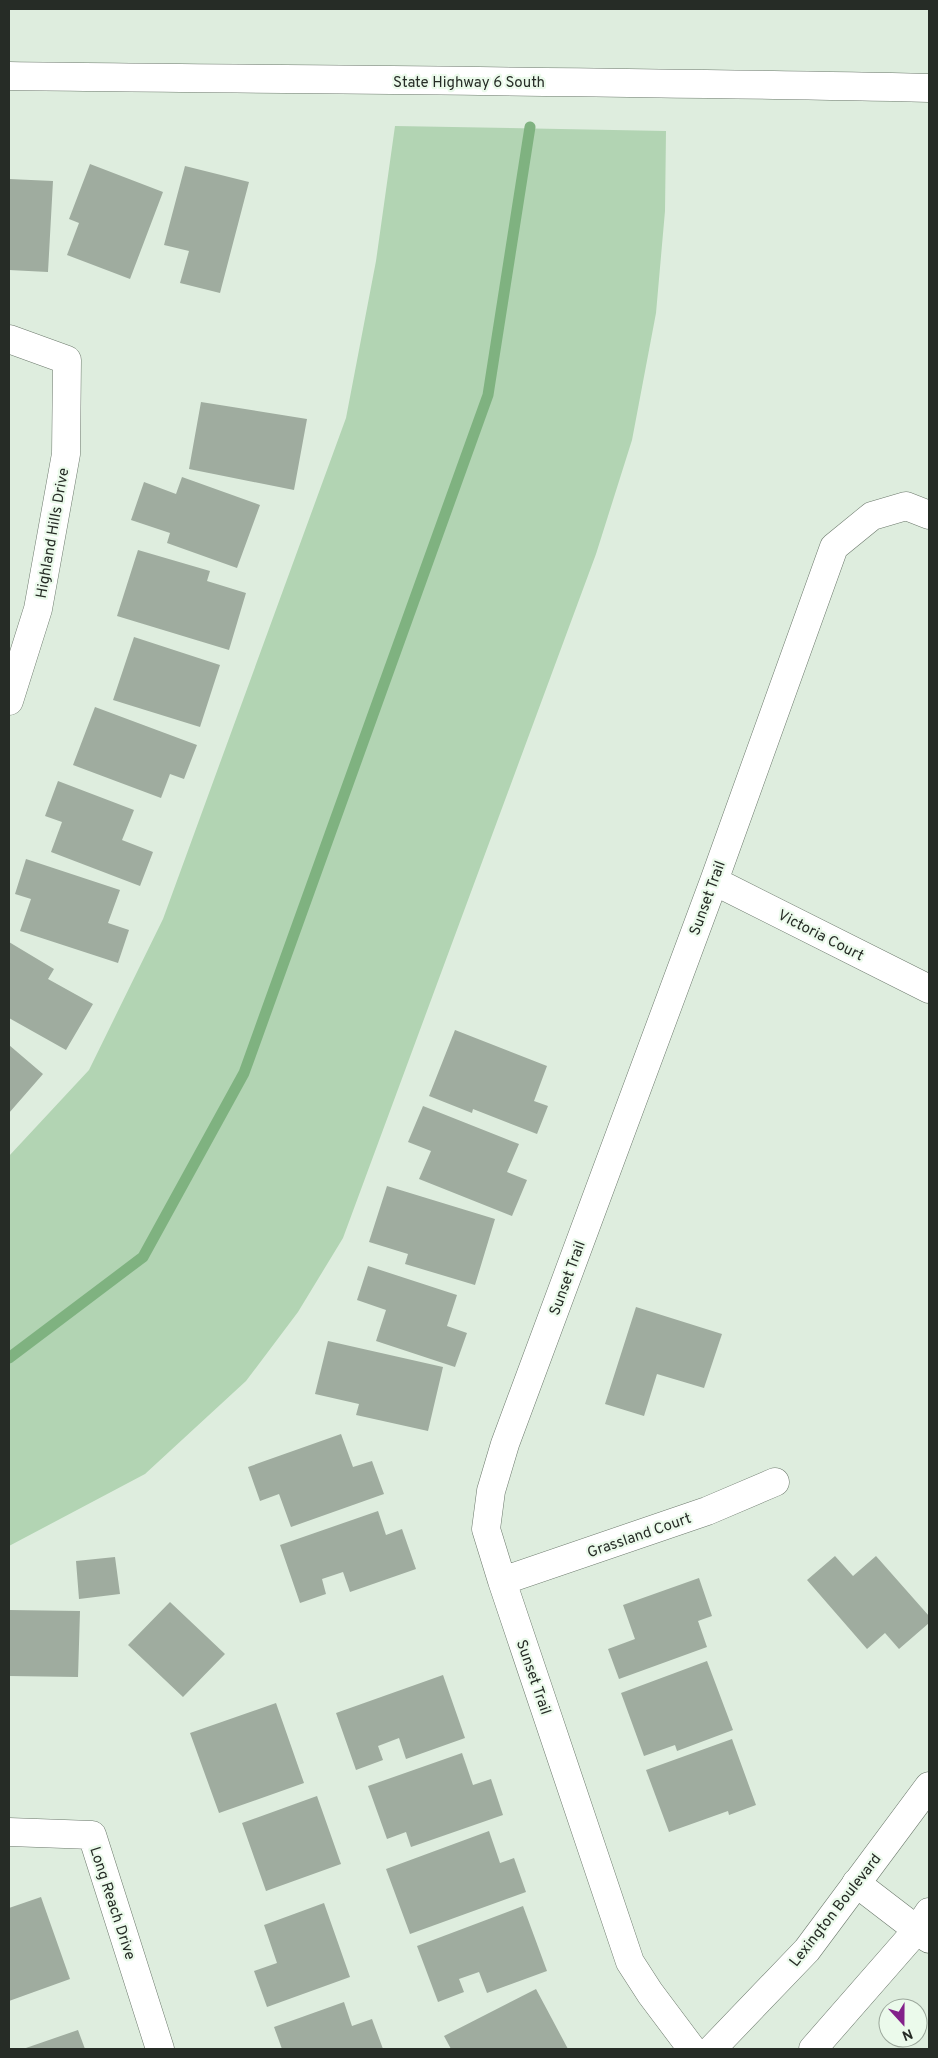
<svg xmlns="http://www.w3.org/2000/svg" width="938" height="2058" viewBox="0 0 938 2058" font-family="Overpass,sans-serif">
<rect width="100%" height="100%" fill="#deedde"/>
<path fill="#b2d4b3" d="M395 126 666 131 665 211 656 313 632 440 596 554 343 1238 298 1312 246 1381 145 1474 9 1546V1156L89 1070 163 919 346 418 376 261Z"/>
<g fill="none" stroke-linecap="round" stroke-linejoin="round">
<path stroke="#7fb280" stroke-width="11" d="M9 1358 143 1257 244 1073 488 395 530 127"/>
</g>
<path fill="#9fac9f" d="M90 164 163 192 130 279 67 255 79 223 69 219Z
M185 166 249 182 220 293 180 283 189 251 164 245Z
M9 179 53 181 48 272 9 270Z
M201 402 307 419 294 490 189 469Z
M182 477 260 505 237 568 167 543 170 533 131 520 144 482 176 494Z
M138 550 210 571 207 581 246 593 229 650 117 616Z
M134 637 220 665 200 727 113 700Z
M95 707 197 745 184 779 170 774 161 798 73 765Z
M58 781 134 810 122 840 153 852 140 886 51 852 62 822 45 816Z
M26 859 120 890 108 923 129 930 118 963 20 931 31 899 15 894Z
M9 942 54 969 48 979 93 1004 66 1050 9 1018Z
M455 1030 547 1066 534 1101 548 1106 537 1134 473 1109 472 1113 429 1096Z
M9 1045 43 1074 9 1113Z
M423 1106 519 1144 507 1172 527 1180 512 1216 419 1179 431 1151 408 1142Z
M387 1186 495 1219 475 1285 405 1264 408 1254 369 1242Z
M368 1266 457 1295 447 1326 467 1333 455 1367 376 1341 386 1310 357 1300Z
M636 1307 722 1334 704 1388 657 1374 644 1416 605 1404Z
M328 1341 443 1367 428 1431 356 1415 359 1404 315 1394Z
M341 1434 353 1467 372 1461 384 1494 291 1527 279 1494 260 1501 248 1467Z
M378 1511 386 1535 402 1529 416 1569 350 1592 343 1572 322 1579 326 1594 300 1603 280 1545Z
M835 1556 853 1576 876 1556 929 1616V1623L899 1649 885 1633 867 1649 807 1580Z
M115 1557 120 1594 79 1599 76 1561Z
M699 1578 712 1616 698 1621 707 1647 619 1679 608 1649 635 1639 623 1605Z
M170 1602 225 1654 183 1697 128 1645Z
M9 1610 80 1611 78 1677 9 1676Z
M707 1661 733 1730 677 1751 675 1745 644 1756 621 1693Z
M443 1675 465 1738 406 1759 399 1738 378 1746 383 1760 356 1770 336 1713Z
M276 1703 304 1783 219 1813 190 1733Z
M732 1739 756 1805 729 1815 728 1811 669 1832 646 1770Z
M462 1753 473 1785 491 1779 503 1815 411 1847 406 1832 387 1839 368 1786Z
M317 1796 341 1864 266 1891 242 1823Z
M489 1831 500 1863 514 1858 526 1892 410 1934 386 1869Z
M41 1897 70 1979 9 2001V1908Z
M324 1903 350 1977 267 2007 254 1971 277 1963 264 1925Z
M523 1906 547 1971 487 1993 479 1972 459 1979 464 1992 438 2002 417 1946Z
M536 1989 568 2049H451L444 2036Z
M344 2002 352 2026 372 2019 383 2049H282L274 2027Z
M78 2030 85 2049H23Z"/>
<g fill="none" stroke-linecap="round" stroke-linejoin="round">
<g stroke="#6c796c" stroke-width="29">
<path id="minor" d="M9 339 67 360 66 454 38 609 9 701
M714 881 929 989
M502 1581 707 1511 775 1482
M9 1832 92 1835 160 2049
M856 1883 929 1939
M692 2049 650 1993 630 1962 502 1581 486 1529 491 1491 505 1444 714 881 834 547 872 516 906 506 929 515"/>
</g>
<g stroke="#6c796c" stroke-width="29">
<path id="major" d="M9 76C316 80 622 81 929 88
M712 2049 807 1950 929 1786
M813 2049 917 1930 929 1912"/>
</g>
<use href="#minor" stroke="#fff" stroke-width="28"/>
<use href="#major" stroke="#fff" stroke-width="28"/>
</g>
<g text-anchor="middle" stroke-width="4.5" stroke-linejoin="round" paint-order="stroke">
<g font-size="15" fill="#262c26" stroke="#ebfaeb">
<text x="469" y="87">State Highway 6 South</text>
<text transform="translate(52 533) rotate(-80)" y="5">Highland Hills Drive</text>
<text transform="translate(707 898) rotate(-70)" y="5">Sunset Trail</text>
<text transform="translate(821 935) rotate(27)" y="5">Victoria Court</text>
<text transform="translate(567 1278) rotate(-70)" y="5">Sunset Trail</text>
<text transform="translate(639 1535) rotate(-19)" y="5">Grassland Court</text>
<text transform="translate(534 1677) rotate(71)" y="5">Sunset Trail</text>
<text transform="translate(113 1903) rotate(72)" y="5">Long Reach Drive</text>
<text transform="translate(835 1910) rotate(-52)" y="5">Lexington Boulevard</text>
</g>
</g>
<rect width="938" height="2058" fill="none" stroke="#262c26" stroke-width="20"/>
<g transform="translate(903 2023) rotate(159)"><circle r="24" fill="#ebfaeb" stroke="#9ca89c"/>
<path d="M0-4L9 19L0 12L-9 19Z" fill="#83218a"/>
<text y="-8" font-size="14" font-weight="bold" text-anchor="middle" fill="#262c26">N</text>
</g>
</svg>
